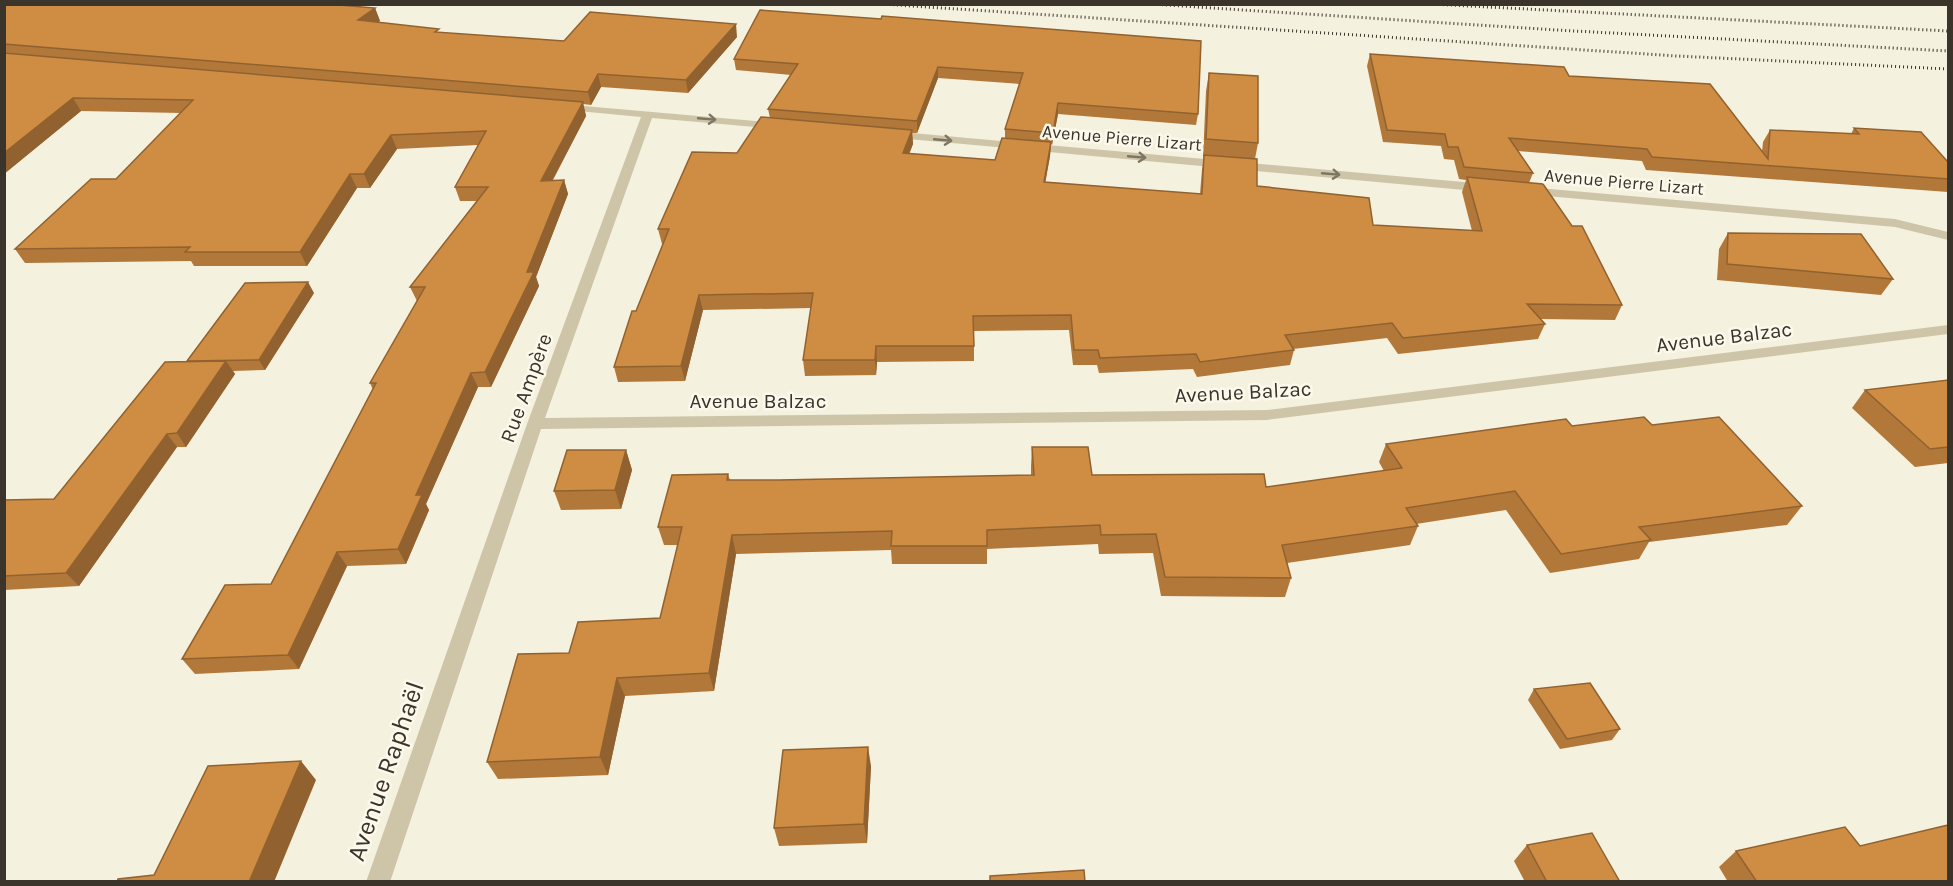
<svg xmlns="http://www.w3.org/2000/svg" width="1953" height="886" viewBox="0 0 1953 886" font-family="Karla,sans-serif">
<rect width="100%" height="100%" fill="#f5f1df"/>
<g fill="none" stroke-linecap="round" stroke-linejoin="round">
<path fill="#cec5a9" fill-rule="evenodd" d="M561 104 778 123 784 126 778 129 652 118 545 418 1267 410 1948 325V334L1267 420 541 429 390 882H366L527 424 641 117 557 109V105Z
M890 131 1486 184 1492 188 1486 192 886 137V133Z
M1527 187 1895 219 1948 232V240L1895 227 1523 194 1521 191Z"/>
<path stroke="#3b342a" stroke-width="3" stroke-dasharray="1 3" stroke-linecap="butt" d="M881 4 1677 56 1948 69
M1150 4 1556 30 1948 51
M1431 4 1948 31"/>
</g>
<path fill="#b2783a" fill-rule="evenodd" d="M4 4 375 8 380 21 377 22 441 33 564 41 737 37 688 93 601 87 591 105 583 104 586 116 553 180H564L568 194 536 277 539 286 491 387H478L426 504 429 510 406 564 347 566 299 669 195 674 182 659 271 584 373 390 370 383 417 301 410 287 477 201H460L455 187 478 145 397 149 370 188H357L307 266H194L191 261 25 263 15 249 116 179 181 113 81 111 4 174Z
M760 10 1198 114 1196 125 1058 114 1052 145 1051 144 1050 156 1045 182 1200 194 1202 169 1204 158 1203 157 1206 91 1209 73 1258 143 1255 159 1257 186 1373 225 1472 231 1462 192 1466 180 1459 179 1454 160 1444 159 1441 146 1383 142 1367 66 1370 54 1569 76 1762 152 1763 142 1770 130 1851 134 1854 128 1948 162V192L1646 170 1642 161 1518 151 1533 173 1529 183 1622 305 1615 320 1540 319 1545 324 1538 339 1398 354 1387 338 1293 349 1294 350 1290 365 1197 377 1193 369 1099 373 1097 365H1073L1069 330 974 331V361L877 362 876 375 805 376 803 360 811 308 703 310 685 381 618 382 614 367 663 244H662L658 229 737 153 770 118 768 109 791 75 736 70 734 59ZM938 78 1020 84 1005 129V138L995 160 909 154 913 144 912 133H917Z
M1728 233 1893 279 1881 295 1717 280 1719 249Z
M314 293 265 370 233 371 235 374 186 447H177L79 586 4 590V500L54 499 187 361Z
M1948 380V463L1915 467 1852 408 1865 390Z
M1652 425 1802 506 1787 525 1649 542 1639 559 1550 573 1506 510 1416 524 1418 526 1410 545 1287 563 1291 578 1285 597 1161 596 1153 553 1099 554 1098 544 987 549V564H892L891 550 736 554 714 691 625 696 608 775 498 779 487 762 569 653 660 618 678 545H664L658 527 728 474 730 480H779L1031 475V466L1032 447 1092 475 1266 487 1384 471 1379 462 1386 444 1572 426Z
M626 450 632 470 621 509 561 510 554 491Z
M1534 689 1620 729 1612 740 1560 749 1528 700Z
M871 766 867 843 779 846 774 828Z
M1527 845 1620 882H1525L1514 861Z
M1860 846 1948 882H1728L1719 867 1736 851Z"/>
<path fill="#91622f" d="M375 8 380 21 363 33 358 20Z
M736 24 737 37 688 93 686 80Z
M938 67V78L917 133V121Z
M598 74 601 87 591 105 588 92Z
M73 98 81 111 4 174V153Z
M583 102 586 116 545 194 541 181Z
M1058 103V114L1052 145 1053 133Z
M912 130 913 144 904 167 903 153Z
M391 135 397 149 370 188 364 174Z
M1051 142 1050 156 1043 196 1044 182Z
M350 174 357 188 307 266 300 252Z
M564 180 568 194 536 277 539 286 491 387 485 372 527 272Z
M308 282 314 293 265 370 259 360Z
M699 295 703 310 685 381 681 366Z
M876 346 877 362 876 375 875 360Z
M226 361 235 374 186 447 177 433Z
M471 373 478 387 426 504 429 510 406 564 398 549 416 495Z
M167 434 177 447 79 586 66 573Z
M626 450 632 470 621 509 615 490Z
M732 535 736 554 714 691 709 673Z
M337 552 347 566 299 669 288 655Z
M617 678 625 696 608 775 600 757Z
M868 747 871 766 867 843 864 824Z
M301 761 316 780 274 882H249Z"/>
<path fill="#cf8c43" stroke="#91622f" stroke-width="1.5" d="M4 4H327L375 8 358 20 439 29 435 32 564 41 590 12 736 24 686 80 598 74 588 92 4 44Z
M760 10 881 19 882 16 1201 41 1198 114 1058 103 1053 133 1005 129 1023 73 938 67 917 121 768 109 798 64 734 59Z
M4 53 583 102 541 181 564 180 527 272H534L485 372 471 373 416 495H422L398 549 337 552 288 655 182 659 225 585 271 584 376 383H370L425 287H410L488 187H455L486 131 391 135 364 174H350L300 252H185L190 247 15 249 91 179H116L193 100 73 98 4 153Z
M1370 54 1564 67 1569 76 1710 84 1768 159 1770 130 1859 134 1854 128 1921 132 1948 162V179L1652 157 1647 149 1509 138 1533 173 1464 167 1458 147H1448L1445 134 1387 130Z
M1209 73 1258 76V143L1206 139Z
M761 117 912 130 903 153 995 160 1002 138 1051 142 1044 182 1202 194 1204 155 1257 159V186L1369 198 1373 225 1482 231 1467 177 1543 184 1572 226H1582L1622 305 1527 304 1545 324 1403 338 1392 323 1285 335 1294 350 1200 362 1196 354 1100 358 1098 350H1074L1071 315 973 316 974 346H876L875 360H803L813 293 699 295 681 366 614 367 632 311H636L669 229H658L692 152 737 153Z
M1728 233 1861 234 1893 279 1727 264Z
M308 282 259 360 187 361 245 283Z
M226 361 177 433 167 434 66 573 4 576V500L54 499 165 362Z
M1948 380V447L1930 449 1865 390Z
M1644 417 1652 425 1719 417 1802 506 1639 527 1651 540 1561 554 1515 491 1406 508 1418 526 1282 545 1291 578 1165 577 1156 534 1101 535 1100 525 987 530V546H891L892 531 732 535 709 673 617 678 600 757 487 762 518 654 569 653 578 622 660 618 682 527H658L672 475 728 474 727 480H779L1034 475 1032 447H1088L1092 475 1264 474 1266 487 1402 468 1386 444 1566 419 1572 426Z
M567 450H626L615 490 554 491Z
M1590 683 1620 729 1567 739 1534 689Z
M868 747 864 824 774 828 783 750Z
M301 761 249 882H117L118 879 154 875 208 766Z
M1948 825V882H1757L1736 851 1845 827 1860 846Z
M1592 833 1620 882H1547L1527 845Z
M1084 870 1085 882H990V876Z"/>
<defs><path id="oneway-shaft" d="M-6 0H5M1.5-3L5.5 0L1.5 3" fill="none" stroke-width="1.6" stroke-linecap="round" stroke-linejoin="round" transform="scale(1.5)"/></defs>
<g stroke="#7d7563">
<use href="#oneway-shaft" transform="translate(707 119) rotate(5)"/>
<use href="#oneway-shaft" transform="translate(943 140) rotate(5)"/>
<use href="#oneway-shaft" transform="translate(1137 157) rotate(5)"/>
<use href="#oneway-shaft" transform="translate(1331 174) rotate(5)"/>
</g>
<g text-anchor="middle" stroke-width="5" stroke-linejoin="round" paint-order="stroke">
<g font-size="18" fill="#3b342a" stroke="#fcf9ec">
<text transform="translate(1122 138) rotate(5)" y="6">Avenue Pierre Lizart</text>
<text transform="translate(1624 182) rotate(5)" y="6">Avenue Pierre Lizart</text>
</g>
<g font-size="21" fill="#3b342a" stroke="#fcf9ec">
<text transform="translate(1724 337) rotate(-7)" y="7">Avenue Balzac</text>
<text transform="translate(526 388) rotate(-70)" y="7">Rue Ampère</text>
<text transform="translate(1243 392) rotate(-3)" y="7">Avenue Balzac</text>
<text x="758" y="408">Avenue Balzac</text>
</g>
<g font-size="26" fill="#3b342a" stroke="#fcf9ec">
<text transform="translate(385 771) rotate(-71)" y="9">Avenue Raphaël</text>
</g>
</g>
<rect width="1953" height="886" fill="none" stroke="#3b342a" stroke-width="12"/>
</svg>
